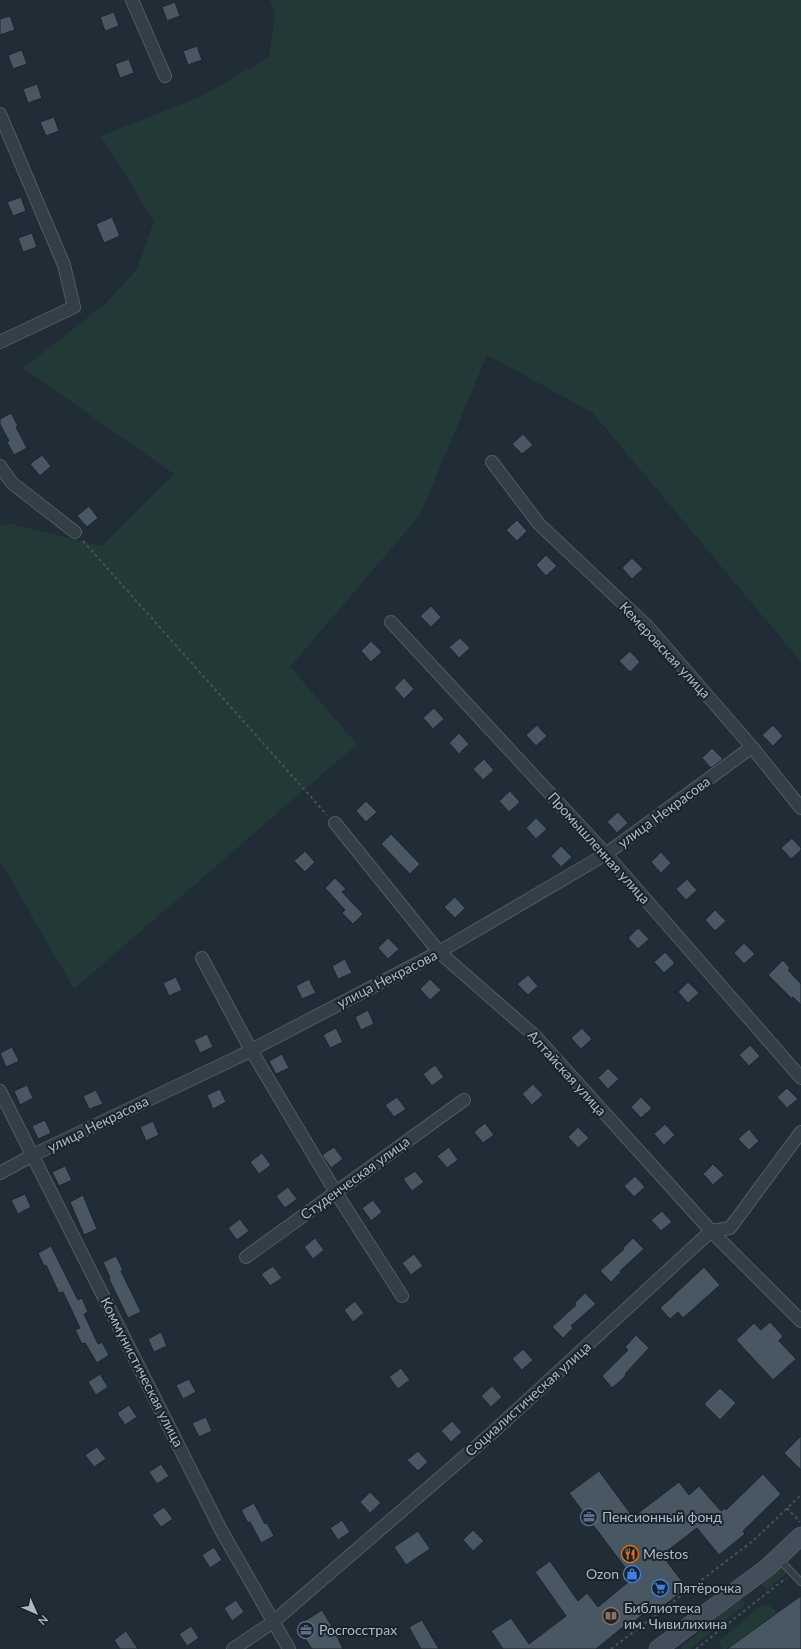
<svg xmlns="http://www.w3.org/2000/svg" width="801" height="1649" viewBox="0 0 801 1649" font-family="Lato,sans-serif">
<rect width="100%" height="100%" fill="#202c36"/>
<path fill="#233937" d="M270 0H801V662L593 413 487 355 420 515 290 667 357 744 74 989 0 861V525L11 524 102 546 174 474 23 368 105 304 137 269 154 221 101 136 202 96 269 57 275 16Z
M782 1566 787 1573 767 1590 761 1584Z
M740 1598 745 1604 690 1649H682L681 1647Z
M763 1604 769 1605 777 1613 727 1649H723L718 1642Z"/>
<path fill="#485762" stroke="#1b252d" d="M175 2 180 16 167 21 162 7Z
M114 12 119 26 105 31 100 17Z
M10 16 15 30 0 35V19Z
M197 46 202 60 188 65 183 51Z
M22 50 27 64 13 69 8 55Z
M129 59 134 73 120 78 115 64Z
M37 84 42 98 28 103 23 89Z
M54 117 59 131 46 136 40 122Z
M21 197 26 211 13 216 7 202Z
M112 217 120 236 104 243 96 224Z
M32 233 37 247 23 252 18 238Z
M11 413 18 426 16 427 27 448 14 455 7 442 9 441 0 424V419Z
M523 434 533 445 522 454 512 444Z
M42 455 51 466 40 476 30 464Z
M89 506 98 518 87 527 77 516Z
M517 520 527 531 517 541 506 530Z
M546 555 557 566 546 576 536 565Z
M632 558 643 569 632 579 622 568Z
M431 606 441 617 431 627 420 616Z
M460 638 470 648 459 658 449 647Z
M371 641 382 652 371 662 361 651Z
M630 651 640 662 630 672 619 661Z
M404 678 414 689 404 699 394 688Z
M434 708 444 719 433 729 423 718Z
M537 725 547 736 536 746 526 735Z
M773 725 783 736 773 746 762 735Z
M459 733 469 744 459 754 449 743Z
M712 748 723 759 711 768 702 758Z
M484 759 494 770 483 780 473 769Z
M510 791 520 802 509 812 499 801Z
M366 801 377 812 366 822 356 811Z
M618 812 628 823 617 833 607 822Z
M536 818 547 829 536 839 526 828Z
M391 834 420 864 410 874 381 844Z
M792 838 801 848V850L791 859 781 848Z
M561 846 572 857 561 867 551 856Z
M305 851 315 862 305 872 294 861Z
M661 852 671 863 661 873 651 862Z
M335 878 346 889 342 892 363 914 353 924 342 913 345 910 325 888Z
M687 879 697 890 686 900 676 889Z
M455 897 465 908 455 918 444 907Z
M715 910 726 921 715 931 705 920Z
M638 928 649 939 638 949 628 938Z
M388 938 399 949 388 959 378 948Z
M744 943 755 954 744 964 734 953Z
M665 952 675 963 664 973 654 962Z
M345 959 352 973 338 979 332 966Z
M783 960 790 968 788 970 801 984V1005L793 997 792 999 768 975Z
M528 975 538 986 528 995 517 984Z
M176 977 182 990 169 996 163 983Z
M309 979 316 993 302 999 296 986Z
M430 979 441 990 430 1000 420 989Z
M688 982 699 993 688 1003 678 992Z
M368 1010 374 1024 361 1030 355 1017Z
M336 1028 343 1042 330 1048 323 1035Z
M582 1028 592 1039 581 1049 571 1038Z
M207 1034 213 1047 200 1053 194 1040Z
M750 1045 760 1056 749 1066 739 1055Z
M12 1047 19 1061 6 1067 0 1053Z
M282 1054 289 1068 276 1074 269 1061Z
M435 1065 444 1077 432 1086 423 1074Z
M608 1068 619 1079 608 1089 598 1078Z
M533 1084 543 1095 532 1105 522 1094Z
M27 1085 33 1098 20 1105 14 1091Z
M787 1088 798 1099 787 1108 777 1097Z
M220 1089 226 1102 213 1109 207 1095Z
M96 1090 103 1104 89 1109 83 1096Z
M397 1097 406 1109 394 1117 385 1105Z
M641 1097 652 1108 641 1118 631 1107Z
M45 1120 51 1133 38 1139 32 1126Z
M153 1121 159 1135 146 1141 140 1127Z
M485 1123 494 1135 483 1143 474 1132Z
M665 1124 675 1135 664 1145 654 1134Z
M578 1127 589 1138 578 1148 568 1137Z
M749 1129 759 1141 749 1150 738 1139Z
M334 1147 343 1159 331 1168 322 1155Z
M449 1147 458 1160 447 1168 437 1156Z
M262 1153 271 1165 259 1174 250 1162Z
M713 1164 724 1175 713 1185 703 1174Z
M65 1166 72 1180 59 1186 52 1172Z
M415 1171 424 1182 412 1191 403 1179Z
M635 1176 645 1187 634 1197 624 1186Z
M288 1187 297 1199 285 1208 276 1196Z
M25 1194 31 1207 18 1214 11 1200Z
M83 1195 97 1229 84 1235 70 1202Z
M373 1200 382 1212 371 1221 362 1208Z
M662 1211 672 1222 661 1231 651 1220Z
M240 1219 249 1231 237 1240 228 1228Z
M315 1238 324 1250 313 1259 304 1247Z
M633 1238 644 1249 620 1271 621 1272 611 1282 600 1271 624 1249 623 1248Z
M51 1246 78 1300 82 1298 88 1312 84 1314 98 1344 102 1342 109 1355 97 1363 85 1343 82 1344 75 1330 80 1328 63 1292 59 1293 46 1265 44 1266 38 1253Z
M414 1254 423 1266 411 1275 402 1263Z
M116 1256 123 1270 121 1271 141 1312 128 1318 109 1279 110 1278 103 1262Z
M273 1266 282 1278 270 1286 261 1274Z
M704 1267 720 1285 683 1318 678 1312 670 1319 660 1308Z
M585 1293 596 1304 571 1326 573 1328 563 1338 552 1327 576 1305 575 1303Z
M355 1301 364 1313 353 1322 344 1310Z
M770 1322 783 1336 779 1341 796 1359 773 1380 736 1340 754 1323 761 1330Z
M161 1332 167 1346 154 1352 148 1339Z
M636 1335 649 1348 625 1374 626 1376 612 1388 602 1376 628 1350 625 1347Z
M523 1349 533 1360 522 1370 512 1359Z
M401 1368 410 1380 398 1389 389 1377Z
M100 1374 108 1387 96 1395 88 1382Z
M189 1379 196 1392 183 1399 176 1385Z
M492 1386 502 1397 491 1407 481 1396Z
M720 1388 736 1403 720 1420 704 1404Z
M129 1405 137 1417 125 1425 117 1413Z
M206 1417 212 1431 199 1437 192 1423Z
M452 1421 462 1432 451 1442 441 1431Z
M801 1436V1470L784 1453Z
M97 1447 106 1459 94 1467 85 1455Z
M418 1451 428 1462 418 1471 407 1460Z
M161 1464 169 1476 157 1484 149 1472Z
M599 1471 633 1517 679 1482 689 1495 699 1486 721 1511 725 1508 726 1510 763 1474 781 1494 743 1531 745 1534 719 1555 697 1528 662 1555 687 1588 658 1610 654 1605 630 1625 628 1623 596 1649H503L491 1631 511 1618 529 1644 566 1616 535 1572 550 1561 578 1601 587 1593 598 1607 633 1578 569 1493Z
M370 1492 381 1503 370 1513 360 1502Z
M254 1503 265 1524 267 1523 274 1536 261 1543 250 1522 248 1523 241 1510Z
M164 1507 173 1519 161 1527 152 1515Z
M342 1520 350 1532 338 1540 330 1528Z
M473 1530 484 1541 473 1551 463 1540Z
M418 1531 430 1549 406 1565 394 1547Z
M214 1547 222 1560 210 1568 202 1555Z
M801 1596V1649H727L788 1605Z
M236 1600 244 1612 232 1621 224 1608Z
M322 1610 334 1630 343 1649H312L297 1626Z
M422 1620 439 1649H421L409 1627Z
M191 1626 199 1638 187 1646 179 1634Z
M126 1631 138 1649H120L114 1640Z"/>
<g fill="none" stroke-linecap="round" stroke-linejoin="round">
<g stroke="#515c64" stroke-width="8">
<path id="service" d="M779 1559 801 1582"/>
</g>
<g stroke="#515c64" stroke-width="14">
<path id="minor" d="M132 0 165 76
M0 114 64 265 74 307 0 342
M492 462 539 524 648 627 752 747 801 808
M0 466 12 483 75 532
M391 622 606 854 801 1078
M335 823 439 952 535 1036 711 1231 801 1321
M202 958 251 1050 335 1191 402 1296
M0 1091 221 1530 289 1649
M0 1173 33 1155 238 1057 439 952 606 854 752 747
M246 1257 464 1100
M233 1649 273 1622 493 1432 711 1231 730 1228 801 1132"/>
</g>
<g stroke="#515c64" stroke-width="19">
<path id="secondary" d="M658 1649 768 1567 801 1536"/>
</g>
<path stroke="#425555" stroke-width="2" stroke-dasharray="3 3" stroke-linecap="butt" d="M83 541 327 815
M787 1508 800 1522
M611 1649 754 1540 801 1495
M696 1649 786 1578"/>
<use href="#service" stroke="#343e46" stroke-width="6"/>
<use href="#minor" stroke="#343e46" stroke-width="12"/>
<use href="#secondary" stroke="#424e59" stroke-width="17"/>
</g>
<defs>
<g id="office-ring" transform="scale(0.9)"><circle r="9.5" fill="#19232b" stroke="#5c6f8a" stroke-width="1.5"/><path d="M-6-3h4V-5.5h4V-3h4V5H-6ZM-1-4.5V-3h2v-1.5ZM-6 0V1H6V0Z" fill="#5c6f8a"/></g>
<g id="restaurant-ring" transform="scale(0.9)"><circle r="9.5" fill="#19232b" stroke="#e8710a" stroke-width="1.5"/><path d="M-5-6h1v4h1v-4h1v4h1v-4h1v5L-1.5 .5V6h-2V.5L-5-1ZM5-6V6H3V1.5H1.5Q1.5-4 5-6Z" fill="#e8710a"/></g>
<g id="shop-ring" transform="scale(0.9)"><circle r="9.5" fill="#19232b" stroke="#3f7fe0" stroke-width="1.5"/><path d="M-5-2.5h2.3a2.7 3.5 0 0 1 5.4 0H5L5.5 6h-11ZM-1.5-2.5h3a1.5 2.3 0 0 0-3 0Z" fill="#3f7fe0"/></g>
<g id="supermarket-ring" transform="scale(0.9)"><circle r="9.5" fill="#19232b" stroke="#3f7fe0" stroke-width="1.5"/><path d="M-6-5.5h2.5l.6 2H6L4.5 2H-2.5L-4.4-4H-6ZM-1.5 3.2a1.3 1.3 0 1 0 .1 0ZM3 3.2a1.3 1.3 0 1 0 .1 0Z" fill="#3f7fe0"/></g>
<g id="library-ring" transform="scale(0.9)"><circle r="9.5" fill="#19232b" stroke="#8d6e63" stroke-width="1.5"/><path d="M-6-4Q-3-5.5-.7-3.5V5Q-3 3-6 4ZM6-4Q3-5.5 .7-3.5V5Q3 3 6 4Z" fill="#8d6e63"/></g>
</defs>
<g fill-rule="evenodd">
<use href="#office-ring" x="589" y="1517"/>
<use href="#restaurant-ring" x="630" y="1554"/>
<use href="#shop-ring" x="632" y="1574"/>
<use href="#supermarket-ring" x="660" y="1588"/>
<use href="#library-ring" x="611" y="1616"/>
<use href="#office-ring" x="306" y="1630"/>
</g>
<g text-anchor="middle" stroke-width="4" stroke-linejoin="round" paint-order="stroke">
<g font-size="14" fill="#aeb9c3" stroke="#19232b">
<text transform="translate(665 650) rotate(47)" y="5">Кемеровская улица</text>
<text transform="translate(664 812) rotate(-36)" y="5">улица Некрасова</text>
<text transform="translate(599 848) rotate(48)" y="5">Промышленная улица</text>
<text transform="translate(387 979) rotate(-27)" y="5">улица Некрасова</text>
<text transform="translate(567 1073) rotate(48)" y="5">Алтайская улица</text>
<text transform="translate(98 1124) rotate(-26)" y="5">улица Некрасова</text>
<text transform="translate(355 1178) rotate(-36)" y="5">Студенческая улица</text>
<text transform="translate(142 1372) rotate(63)" y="5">Коммунистическая улица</text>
<text transform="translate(528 1399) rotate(-42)" y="5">Социалистическая улица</text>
</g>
<g font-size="14" fill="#aeb9c3" stroke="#19232b" text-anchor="start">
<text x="602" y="1522">Пенсионный фонд</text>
<text x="643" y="1559">Mestos</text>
<text x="619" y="1579" text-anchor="end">Ozon</text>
<text x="673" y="1593">Пятёрочка</text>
<text x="624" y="1613">Библиотека<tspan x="624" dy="16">им. Чивилихина</tspan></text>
<text x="319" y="1635">Росгосстрах</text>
</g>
</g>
<g transform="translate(36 1613) rotate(135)" stroke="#19232b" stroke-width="3" paint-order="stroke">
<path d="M0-3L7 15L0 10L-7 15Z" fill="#aeb9c3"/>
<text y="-6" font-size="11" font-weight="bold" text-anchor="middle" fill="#aeb9c3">N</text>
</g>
</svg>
